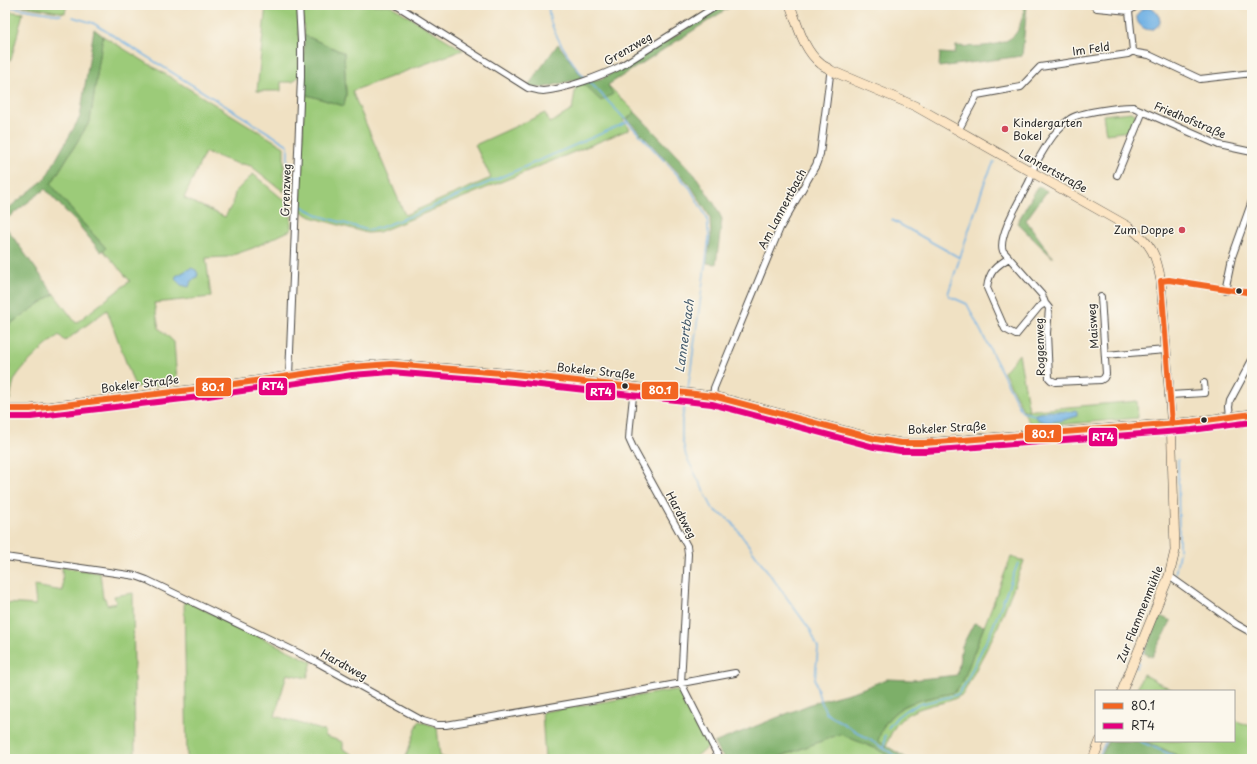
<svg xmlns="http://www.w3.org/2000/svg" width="1257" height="764" viewBox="0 0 1257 764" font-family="'Playpen Sans',sans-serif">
<rect width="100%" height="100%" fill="#fbf7ec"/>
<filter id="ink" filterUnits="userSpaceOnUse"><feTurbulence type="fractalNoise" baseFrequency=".025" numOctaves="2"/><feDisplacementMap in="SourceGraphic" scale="8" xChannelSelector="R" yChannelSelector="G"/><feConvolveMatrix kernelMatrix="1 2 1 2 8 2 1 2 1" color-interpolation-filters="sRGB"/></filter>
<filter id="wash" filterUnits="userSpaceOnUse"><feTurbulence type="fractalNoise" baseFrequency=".012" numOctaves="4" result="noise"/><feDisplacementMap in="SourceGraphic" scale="16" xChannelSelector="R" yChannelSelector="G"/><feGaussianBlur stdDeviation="0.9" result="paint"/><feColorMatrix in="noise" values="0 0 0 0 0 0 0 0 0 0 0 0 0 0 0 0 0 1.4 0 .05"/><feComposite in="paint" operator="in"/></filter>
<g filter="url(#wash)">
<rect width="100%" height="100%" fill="#f0e1c3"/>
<path fill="#9ccb79" stroke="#647b52" d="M17 5H67L65 13Z
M266 5H297L299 40 298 77 293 82H281V91H257Z
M302 5H390L463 50 352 91 405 215 491 178 475 145 545 113 550 123 572 110 576 85 582 83 608 85 635 112 627 119 623 120 630 129 379 232 367 233 311 217 299 210 301 197 304 94 344 106 346 94 344 53 304 35Z
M5 11 23 13 11 60 5 59Z
M103 36 284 147V192L251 166 243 164H238L205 152 184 198 225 217 233 203 235 192 253 174 291 206V230L253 248 227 257 206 258 211 297 154 303 159 328 174 342 177 383 135 387 107 310 65 341 59 335C48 344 19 368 14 381 12 387 11 394 10 400L5 399V363L9 368 7 326 54 294 76 323 130 281 103 250 106 248 79 219 51 184 90 121Z
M1131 112 1135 114 1137 118 1130 131 1106 134 1103 115Z
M1019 354 1029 410H1023L1004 372Z
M1137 401 1138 418 1032 427 1023 411Z
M1011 557 1024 561 997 629 963 694C953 700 947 702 936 704 908 711 896 717 886 746L877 741C880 734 883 726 887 721 904 699 931 699 955 692L963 681Z
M62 567 100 573 103 598H105L107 605 116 603 114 596 133 593 135 759H25L5 758V603L36 605 34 586 63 591Z
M184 600 312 662 307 678 287 674 275 716 325 731V736L343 742V749L361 759H187Z
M1143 674 1174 691H1136Z
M674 690 681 693 709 746 693 759H545L542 712Z
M1234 720 1250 726 1252 721V759H1186L1144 741H1234Z
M419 721 437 727 440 757 449 759H405Z
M840 734 877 749 893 759H780L777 758Z"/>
<path fill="#7daf69" stroke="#546d4a" d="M724 5H733L608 85 613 94 601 101 582 83 603 78 669 40Z
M1025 5H1027L1022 56 939 67 940 53 955 54 956 46C973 47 1005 48 1016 33 1021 26 1023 13 1025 5Z
M94 29 103 36 90 121 51 184 79 219 106 248 101 252 76 222 45 189 5 220V211L45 179 80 117Z
M304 35 344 53 346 94 344 106 304 94Z
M558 44 583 78 542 88 528 86Z
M635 112 695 175 715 205 722 219 716 264 707 263 711 237 710 217 691 186 627 119Z
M1038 186 1047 191 1026 220 1053 258 1017 223Z
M5 226 54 294 7 326 9 369 5 363Z
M1160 616 1171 621 1152 657 1144 653Z
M974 623 984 626 963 681 955 692C931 699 903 699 887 721 883 726 880 734 878 741L908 759H893L877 749 840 734 774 759H725L718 751 714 743 816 702 856 691 887 679 912 680 957 675 962 646Z
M1108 741H1144L1186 759H1100Z"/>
<path fill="#6fb1e4" stroke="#4d6e88" d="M1145 8C1155 8 1160 14 1160 23 1158 25 1157 27 1155 28 1145 36 1126 16 1145 8Z
M191 268 196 270 198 274 197 277 191 281 189 287 181 285 175 279 176 276Z
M1075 410 1077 411V416C1066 420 1043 427 1035 417V414L1050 411 1070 412Z"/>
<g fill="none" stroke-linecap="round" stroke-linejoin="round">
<path stroke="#6fb1e4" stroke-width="1.5" d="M549 5C549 8 548 11 549 14 551 32 574 66 586 79
M5 6 61 15
M73 17 93 23 288 145 287 187 289 194
M589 81 690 188 707 218 709 238 688 389
M994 162 985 181 948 294 949 296 967 304 1022 412 1035 415
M301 206 320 216 367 230 379 228 416 214 628 122
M892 220 960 258
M687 397 682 419V438L686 456 713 509 731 521 811 631 818 648 815 680 819 696 826 713 901 759
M1178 460 1179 549
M1175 575 1179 553
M1142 653 1159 613
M1136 668 1139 662
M888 728 897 717 906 710 920 704 952 696 958 694 965 684 992 629 1018 563
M1139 741 1181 759
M884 748 885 735
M1098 759 1106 741"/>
</g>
</g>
<g filter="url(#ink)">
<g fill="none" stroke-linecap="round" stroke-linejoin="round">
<g stroke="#494642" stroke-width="8">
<path id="street" d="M396 5 528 88C533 89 538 91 543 91 566 89 601 76 621 66L718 5
M1093 5 1097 8 1129 11
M1133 51 1129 11 1138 5
M1252 68V79
M958 131 977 95 1021 87 1040 67 1128 54 1133 51 1137 53 1149 55 1200 79 1252 73
M1117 175 1143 111
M1009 258C996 266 989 271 987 288L1005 329 1016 335 1039 307 1045 303
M1161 281 1169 280 1252 293
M1225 290 1232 257 1252 201
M1101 297 1106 374 1104 378 1101 380 1055 382 1051 380 1049 378 1047 333 1049 308 1045 303 1042 295 1003 251C997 237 1021 198 1028 184 1031 179 1032 173 1034 167 1038 159 1043 151 1048 143 1054 134 1061 125 1070 119 1079 112 1120 107 1133 107L1219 145 1252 152
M1105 355 1166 350
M289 376 301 77V41L299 5
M634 387 630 425 629 439 634 450 687 546 688 554 681 683 716 752 721 759
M1170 395 1205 393 1204 383
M713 396 714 388 780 228 816 165 820 154 830 75 832 71
M1230 417 1229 407 1230 401 1252 360
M5 557 136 576 147 580 313 660 423 721 437 725H446L591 700 735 673
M1169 576 1236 624 1252 633"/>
</g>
<g stroke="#494642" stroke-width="10">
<path id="secondary" d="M790 5C798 25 803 50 821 64 824 67 829 68 832 71L915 106 1129 227C1152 244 1156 254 1161 281L1171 416 1175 551 1169 576 1122 691
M5 409H30L207 388 351 367 391 364 514 374 713 396 876 439 901 443H925L1191 422 1252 414
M1093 759 1100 741"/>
</g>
<use href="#street" stroke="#fff" stroke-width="6"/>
<use href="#secondary" stroke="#fce5c4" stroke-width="9"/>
<g stroke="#fbf7ec" stroke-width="9">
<path id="bus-1" d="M5 409H30L207 388 351 367 391 364 514 374 713 396 876 439 901 443H925L1191 422 1252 414
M1172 424 1161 281 1169 280 1252 293"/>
</g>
<g stroke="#fbf7ec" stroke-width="9">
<path id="bus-2" d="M5 417H31L208 396 352 375 391 372 513 382 712 404 874 447 900 451H926L1192 430 1252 422"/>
</g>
<use href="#bus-1" stroke="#f26522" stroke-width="6"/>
<use href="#bus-2" stroke="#e5007d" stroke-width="6"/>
</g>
</g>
<g fill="#d1495b" stroke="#fbf7ec" stroke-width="1.5">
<circle cx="1005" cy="129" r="4"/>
<circle cx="1182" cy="230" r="4"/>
</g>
<g fill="#2b2b2b" stroke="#fbf7ec" stroke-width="1.5">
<circle cx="1239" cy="291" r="3.5"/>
<circle cx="625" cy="386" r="3.5"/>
<circle cx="1204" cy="420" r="3.5"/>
</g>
<g text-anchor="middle" stroke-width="3" stroke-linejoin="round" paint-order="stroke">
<g font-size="11" fill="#2b2b2b" stroke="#fbf7ec">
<text transform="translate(628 49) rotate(-30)" y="4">Grenzweg</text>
<text transform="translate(1091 49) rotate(-8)" y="4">Im Feld</text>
<text transform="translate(1190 120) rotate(23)" y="4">Friedhofstraße</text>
<text transform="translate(1053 171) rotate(29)" y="4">Lannertstraße</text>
<text transform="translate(286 190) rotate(-88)" y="4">Grenzweg</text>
<text transform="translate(782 209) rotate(-62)" y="4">Am Lannertbach</text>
<text transform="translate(1093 326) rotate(-94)" y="4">Maisweg</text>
<text transform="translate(1040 347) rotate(-92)" y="4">Roggenweg</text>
<text transform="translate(596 371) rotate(6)" y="4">Bokeler Straße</text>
<text transform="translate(140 384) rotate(-7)" y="4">Bokeler Straße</text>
<text transform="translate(947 428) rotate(-3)" y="4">Bokeler Straße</text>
<text transform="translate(681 515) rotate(62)" y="4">Hardtweg</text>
<text transform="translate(1140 614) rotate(-68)" y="4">Zur Flammenmühle</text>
<text transform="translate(344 665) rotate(29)" y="4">Hardtweg</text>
</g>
<g font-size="11" fill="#2b2b2b" stroke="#fbf7ec" text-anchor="start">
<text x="1013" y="127">Kindergarten<tspan x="1013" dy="13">Bokel</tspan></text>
<text x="1174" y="234" text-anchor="end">Zum Doppe</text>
</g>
<g font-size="12" font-style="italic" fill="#435a6c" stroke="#fbf7ec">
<text transform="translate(685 336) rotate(-82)" y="4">Lannertbach</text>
</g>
</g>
<g stroke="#fbf7ec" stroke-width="1.5">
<rect x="258" y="377" width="30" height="19" rx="4" fill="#e5007d"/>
<rect x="195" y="377" width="37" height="20" rx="4" fill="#f26522"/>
<rect x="641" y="381" width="38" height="19" rx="4" fill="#f26522"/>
<rect x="585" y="382" width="31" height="19" rx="4" fill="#e5007d"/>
<rect x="1024" y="424" width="38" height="19" rx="4" fill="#f26522"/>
<rect x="1088" y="427" width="30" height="20" rx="4" fill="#e5007d"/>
</g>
<g font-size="11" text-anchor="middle" font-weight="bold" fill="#fff">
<text x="273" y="390">RT4</text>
<text x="213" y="391">80.1</text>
<text x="660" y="394">80.1</text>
<text x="601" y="396">RT4</text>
<text x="1043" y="438">80.1</text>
<text x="1103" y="441">RT4</text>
</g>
<rect width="1257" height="764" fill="none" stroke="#fbf7ec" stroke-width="20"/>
<rect x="1095" y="690" width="140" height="52" fill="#fbf7ec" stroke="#a8a59f"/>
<rect x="1103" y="703" width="20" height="6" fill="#f26522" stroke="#a8a59f"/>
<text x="1131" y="710" font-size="12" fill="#2b2b2b">80.1</text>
<rect x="1103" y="723" width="20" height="6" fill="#e5007d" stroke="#a8a59f"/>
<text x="1131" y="730" font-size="12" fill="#2b2b2b">RT4</text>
</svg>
